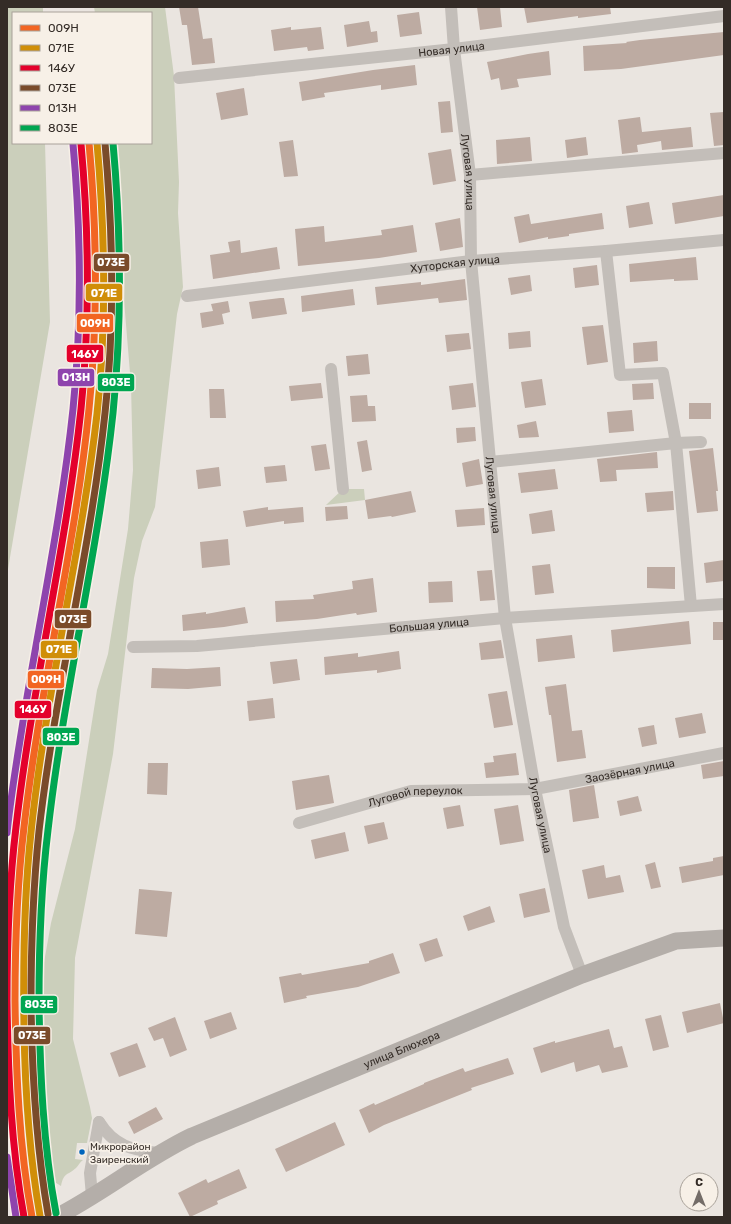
<svg xmlns="http://www.w3.org/2000/svg" width="731" height="1224" viewBox="0 0 731 1224" font-family="Rubik,sans-serif">
<rect width="100%" height="100%" fill="#eae5e0"/>
<path fill="#cbcfbb" d="M7 7H43V13H13V143H45L50 322 7 575Z
M94 7H165L174 76 179 182 178 213 183 287 177 314 155 507 142 541 134 578 113 754 75 958 73 1039 90 1107 92 1118 87 1143H77L75 1159 83 1160C80 1162 78 1166 76 1168 67 1176 64 1172 61 1186L53 1181 34 1180 40 985 51 923 75 829 97 690 108 654 128 529 133 470 131 385 111 143H151V13H95Z
M343 489H364L365 500 326 505Z"/>
<path fill="#bdaba2" d="M179 7H198L203 39 212 38 215 63 192 65 187 25H182Z
M477 7H500L502 27 480 30Z
M524 7H610L611 14 578 18V16L527 23Z
M419 12 422 34 400 37 397 15Z
M369 21 371 32 377 31 378 42 347 47 344 25Z
M291 27V30L321 27 324 49 308 51 307 47 274 51 271 30Z
M724 32V55L621 69 584 71 583 46 627 43 626 42 640 40Z
M549 51 551 75 517 79 519 87 501 90 499 78 491 80 487 62 528 54Z
M415 65 417 85 381 90V85L324 93 325 97 302 101 299 82 373 70Z
M244 88 248 115 221 120 216 93Z
M450 101 453 132 441 133 438 102Z
M724 112V145L714 146 710 113Z
M640 117 642 132 691 127 693 147 662 150 661 141 637 145 638 152 622 154 618 120Z
M530 137 532 161 497 164 496 140Z
M586 137 588 155 567 158 565 140Z
M293 140 298 176 284 177 279 142Z
M451 149 456 181 433 185 428 153Z
M724 195V216L675 224 672 203Z
M649 202 653 224 629 228 626 206Z
M602 213 604 229 569 234V236L548 239V237L519 243 514 217 529 214 531 224Z
M460 218 463 247 440 251 435 223Z
M413 225 417 252 379 258 298 266 295 229 324 226 325 242 382 235 381 230Z
M240 240 241 253 277 247 280 269 213 279 210 255 230 252 228 242Z
M696 257 698 280 674 281V279L630 282 629 264Z
M597 265 599 285 575 288 573 268Z
M530 275 532 291 511 295 508 278Z
M465 279 467 300 439 303 438 298 377 305 375 287 421 282V285Z
M353 289 355 305 302 312 301 296Z
M280 298H284L287 314 252 319 249 302Z
M228 301 230 312 222 314 224 324 202 328 200 313 213 311 211 304Z
M603 325 608 362 587 365 582 327Z
M530 331 531 347 509 349 508 333Z
M469 333 471 349 447 352 445 335Z
M657 341 658 361 634 363 633 343Z
M368 354 370 374 348 376 346 356Z
M542 379 546 405 525 408 521 382Z
M321 383 323 398 291 401 289 386Z
M473 383 476 407 452 410 449 386Z
M653 383 654 399 633 400 632 384Z
M209 389H224L226 418H210Z
M367 395 368 406H375L376 421 352 422 350 396Z
M689 403H711V419H689Z
M632 410 634 431 609 433 607 412Z
M536 421 539 437 519 438 517 425Z
M475 427 476 441 457 443 456 428Z
M367 440 372 470 362 472 357 442Z
M326 444 330 469 315 471 311 446Z
M713 448 718 491H716L718 511 697 513 689 451Z
M657 452 658 468 616 470 617 481 600 482 597 459Z
M479 459 483 484 466 487 462 463Z
M285 465 287 481 266 483 264 467Z
M219 467 221 486 198 489 196 470Z
M555 469 558 489 521 493 518 473Z
M411 491 416 512 392 517 391 516 368 519 365 500Z
M673 491 674 510 647 512 645 493Z
M347 506 348 519 326 521 325 507Z
M268 507V510L303 507 304 522 284 524V521L246 527 243 511Z
M484 508 485 525 457 527 455 510Z
M552 510 555 531 532 534 529 514Z
M228 539 230 565 202 568 200 542Z
M724 560V581L706 583 704 563Z
M550 564 554 593 535 595 532 566Z
M647 567H675V589L647 588Z
M492 570 495 600 480 601 477 571Z
M373 578 377 612 357 615 356 613 317 619 276 622 275 601 314 599 313 595 353 589 352 581Z
M452 581 453 602 429 603 428 582Z
M245 607 248 623 224 627 183 631 182 615 206 612V614Z
M689 621 691 644 613 652 611 630Z
M713 622H724V640H713Z
M572 635 575 658 538 662 536 639Z
M501 640 504 658 481 660 479 643Z
M399 651 401 669 377 673V670L325 675 324 657 358 653V657Z
M297 659 300 680 273 684 270 662Z
M220 667 221 686 188 689 151 688 152 668 187 669Z
M566 684 572 731 582 730 586 758 557 762 551 715H549L545 687Z
M507 691 513 725 494 728 488 694Z
M273 698 275 718 249 721 247 701Z
M702 713 706 733 679 738 675 718Z
M654 725 657 744 642 747 638 728Z
M516 753 519 775 486 778 484 763 494 762 493 756Z
M724 761V776L703 779 701 765Z
M148 763H168L167 795 147 794Z
M329 775 334 803 296 810 292 781Z
M594 785 599 818 573 822 569 790Z
M638 796 642 811 620 816 617 801Z
M460 805 464 826 447 829 443 808Z
M518 805 524 841 500 845 494 809Z
M384 822 388 839 368 844 364 826Z
M345 832 349 851 315 859 311 840Z
M724 856V875L682 883 679 867 713 861V858Z
M655 862 661 887 651 889 645 865Z
M604 865 606 878 620 875 624 892 588 899 582 870Z
M545 888 550 912 524 918 519 894Z
M139 889 172 892 167 937 135 934Z
M490 906 495 922 468 931 463 916Z
M437 938 443 956 425 962 419 944Z
M393 953 400 973 358 987 306 996 307 998 284 1003 279 977 301 973 302 975 369 963V961Z
M720 1003 724 1023 687 1033 682 1012Z
M231 1012 237 1029 210 1039 204 1021Z
M661 1015 669 1047 653 1051 645 1019Z
M175 1017 187 1050 170 1057 163 1038 154 1041 148 1028Z
M609 1029 614 1048 622 1046 628 1067 602 1073 599 1065 576 1072 574 1062 541 1073 533 1048 555 1041V1043Z
M137 1043 146 1067 119 1077 110 1053Z
M508 1058 514 1074 471 1088 472 1090 384 1125 369 1133 359 1110 374 1103 375 1105 424 1084V1083L463 1068 465 1072Z
M156 1107 163 1119 134 1134 128 1122Z
M335 1122 345 1145 286 1172 275 1149Z
M239 1169 247 1188 217 1201 218 1204 190 1217 178 1193 206 1179 208 1183Z"/>
<g fill="none" stroke-linecap="round" stroke-linejoin="round">
<g stroke="#c3beb9" stroke-width="12">
<path id="s1" d="M451 7 454 49 470 175 471 261 505 618 535 789 564 927 582 975"/>
<path id="s2" d="M179 78 454 49 724 16"/>
<path d="M470 175 724 153"/>
<path d="M606 251 620 375 663 373 676 443 691 606"/>
<path id="s3" d="M187 296 471 261 606 251 724 240"/>
<path d="M331 369 343 489"/>
<path d="M490 462 676 443 701 442"/>
<path id="s4" d="M133 647 197 646 505 618 724 604"/>
<path id="s5" d="M299 823 411 791 535 789 724 753"/>
<path d="M99 1122C114 1146 132 1150 158 1153"/>
<path d="M92 1196 90 1173 99 1122"/>
</g>
<path stroke="#b4aea9" stroke-width="17" id="s6" d="M56 1217C103 1193 144 1159 192 1136L582 975 676 941 724 938"/>
<g stroke="#f7f0e7" stroke-width="10">
<path id="rail-1" d="M32 1217C19 1146 16 1073 15 1001 15 943 17 885 24 827 40 687 75 549 89 409 98 321 97 231 89 143"/>
</g>
<g stroke="#f7f0e7" stroke-width="10">
<path id="rail-2" d="M40 1216C29 1153 25 1090 24 1027 23 962 24 896 31 832 46 691 81 554 97 414 107 324 105 233 97 143"/>
</g>
<g stroke="#f7f0e7" stroke-width="10">
<path id="rail-3" d="M24 1217C11 1146 8 1073 7 1001 7 943 9 885 16 827 32 687 66 550 81 409 90 321 89 232 81 144"/>
</g>
<g stroke="#f7f0e7" stroke-width="10">
<path id="rail-4" d="M48 1214C36 1145 32 1074 31 1004 31 946 33 888 39 831 55 691 90 554 105 413 115 324 113 233 105 143"/>
</g>
<g stroke="#f7f0e7" stroke-width="10">
<path id="rail-5" d="M7 833C11 793 18 754 24 715 41 613 62 512 73 409 82 321 81 232 73 144
M7 1157 16 1217"/>
</g>
<g stroke="#f7f0e7" stroke-width="10">
<path id="rail-6" d="M56 1213C43 1144 40 1073 39 1003 39 945 41 887 48 830 64 690 98 553 113 413 122 324 121 232 113 143"/>
</g>
<use href="#rail-1" stroke="#f26522" stroke-width="7"/>
<use href="#rail-2" stroke="#d08e08" stroke-width="7"/>
<use href="#rail-3" stroke="#e4002b" stroke-width="7"/>
<use href="#rail-4" stroke="#7a4b2a" stroke-width="7"/>
<use href="#rail-5" stroke="#8e44ad" stroke-width="7"/>
<use href="#rail-6" stroke="#00a651" stroke-width="7"/>
</g>
<circle fill="#0065bd" stroke="#f7f0e7" stroke-width="1.5" cx="82" cy="1152" r="3.5"/>
<g text-anchor="middle" stroke-width="3.5" stroke-linejoin="round" paint-order="stroke">
<g font-size="10" fill="#342c27" stroke="#f7f0e7" text-anchor="start">
<text x="90" y="1150">Микрорайон<tspan x="90" dy="13">Заиренский</tspan></text>
</g>
<g font-size="11" fill="#342c27" stroke="#f7f0e7">
<text dy="4" stroke="none"><textPath href="#s2" startOffset="274">Новая улица</textPath></text>
<text dy="4" stroke="none"><textPath href="#s1" startOffset="166">Луговая улица</textPath></text>
<text dy="4" stroke="none"><textPath href="#s3" startOffset="270">Хуторская улица</textPath></text>
<text dy="4" stroke="none"><textPath href="#s1" startOffset="490">Луговая улица</textPath></text>
<text dy="4" stroke="none"><textPath href="#s4" startOffset="297">Большая улица</textPath></text>
<text dy="4" stroke="none"><textPath href="#s5" startOffset="337">Заозёрная улица</textPath></text>
<text dy="4" stroke="none"><textPath href="#s5" startOffset="120">Луговой переулок</textPath></text>
<text dy="4" stroke="none"><textPath href="#s1" startOffset="814">Луговая улица</textPath></text>
<text dy="4" stroke="none"><textPath href="#s6" startOffset="385">улица Блюхера</textPath></text>
</g>
</g>
<g stroke="#f7f0e7" stroke-width="1.5">
<rect x="93" y="253" width="37" height="19" rx="4" fill="#7a4b2a"/>
<rect x="85" y="283" width="38" height="19" rx="4" fill="#d08e08"/>
<rect x="76" y="313" width="38" height="20" rx="4" fill="#f26522"/>
<rect x="66" y="344" width="38" height="19" rx="4" fill="#e4002b"/>
<rect x="57" y="368" width="38" height="19" rx="4" fill="#8e44ad"/>
<rect x="97" y="373" width="38" height="19" rx="4" fill="#00a651"/>
<rect x="54" y="609" width="38" height="20" rx="4" fill="#7a4b2a"/>
<rect x="40" y="640" width="38" height="19" rx="4" fill="#d08e08"/>
<rect x="27" y="670" width="38" height="19" rx="4" fill="#f26522"/>
<rect x="14" y="700" width="38" height="19" rx="4" fill="#e4002b"/>
<rect x="42" y="727" width="38" height="19" rx="4" fill="#00a651"/>
<rect x="20" y="995" width="38" height="19" rx="4" fill="#00a651"/>
<rect x="13" y="1026" width="38" height="19" rx="4" fill="#7a4b2a"/>
</g>
<g font-size="11" text-anchor="middle" font-weight="bold" fill="#fff">
<text x="111" y="266">073Е</text>
<text x="104" y="297">071Е</text>
<text x="95" y="327">009Н</text>
<text x="85" y="358">146У</text>
<text x="76" y="381">013Н</text>
<text x="116" y="386">803Е</text>
<text x="73" y="623">073Е</text>
<text x="59" y="653">071Е</text>
<text x="46" y="683">009Н</text>
<text x="33" y="713">146У</text>
<text x="61" y="741">803Е</text>
<text x="39" y="1008">803Е</text>
<text x="32" y="1039">073Е</text>
</g>
<rect width="731" height="1224" fill="none" stroke="#342c27" stroke-width="16"/>
<rect x="12" y="12" width="140" height="132" fill="#f7f0e7" stroke="#a9a29a"/>
<rect x="20" y="25" width="20" height="6" fill="#f26522" stroke="#a9a29a"/>
<text x="48" y="32" font-size="12" fill="#342c27">009Н</text>
<rect x="20" y="45" width="20" height="6" fill="#d08e08" stroke="#a9a29a"/>
<text x="48" y="52" font-size="12" fill="#342c27">071Е</text>
<rect x="20" y="65" width="20" height="6" fill="#e4002b" stroke="#a9a29a"/>
<text x="48" y="72" font-size="12" fill="#342c27">146У</text>
<rect x="20" y="85" width="20" height="6" fill="#7a4b2a" stroke="#a9a29a"/>
<text x="48" y="92" font-size="12" fill="#342c27">073Е</text>
<rect x="20" y="105" width="20" height="6" fill="#8e44ad" stroke="#a9a29a"/>
<text x="48" y="112" font-size="12" fill="#342c27">013Н</text>
<rect x="20" y="125" width="20" height="6" fill="#00a651" stroke="#a9a29a"/>
<text x="48" y="132" font-size="12" fill="#342c27">803Е</text>
<g transform="translate(699 1192)"><circle r="19" fill="#f7f0e7" stroke="#a9a29a"/>
<path d="M0-3L7 15L0 10L-7 15Z" fill="#746d68"/>
<text y="-6" font-size="11" font-weight="bold" text-anchor="middle" fill="#342c27">С</text>
</g>
</svg>
